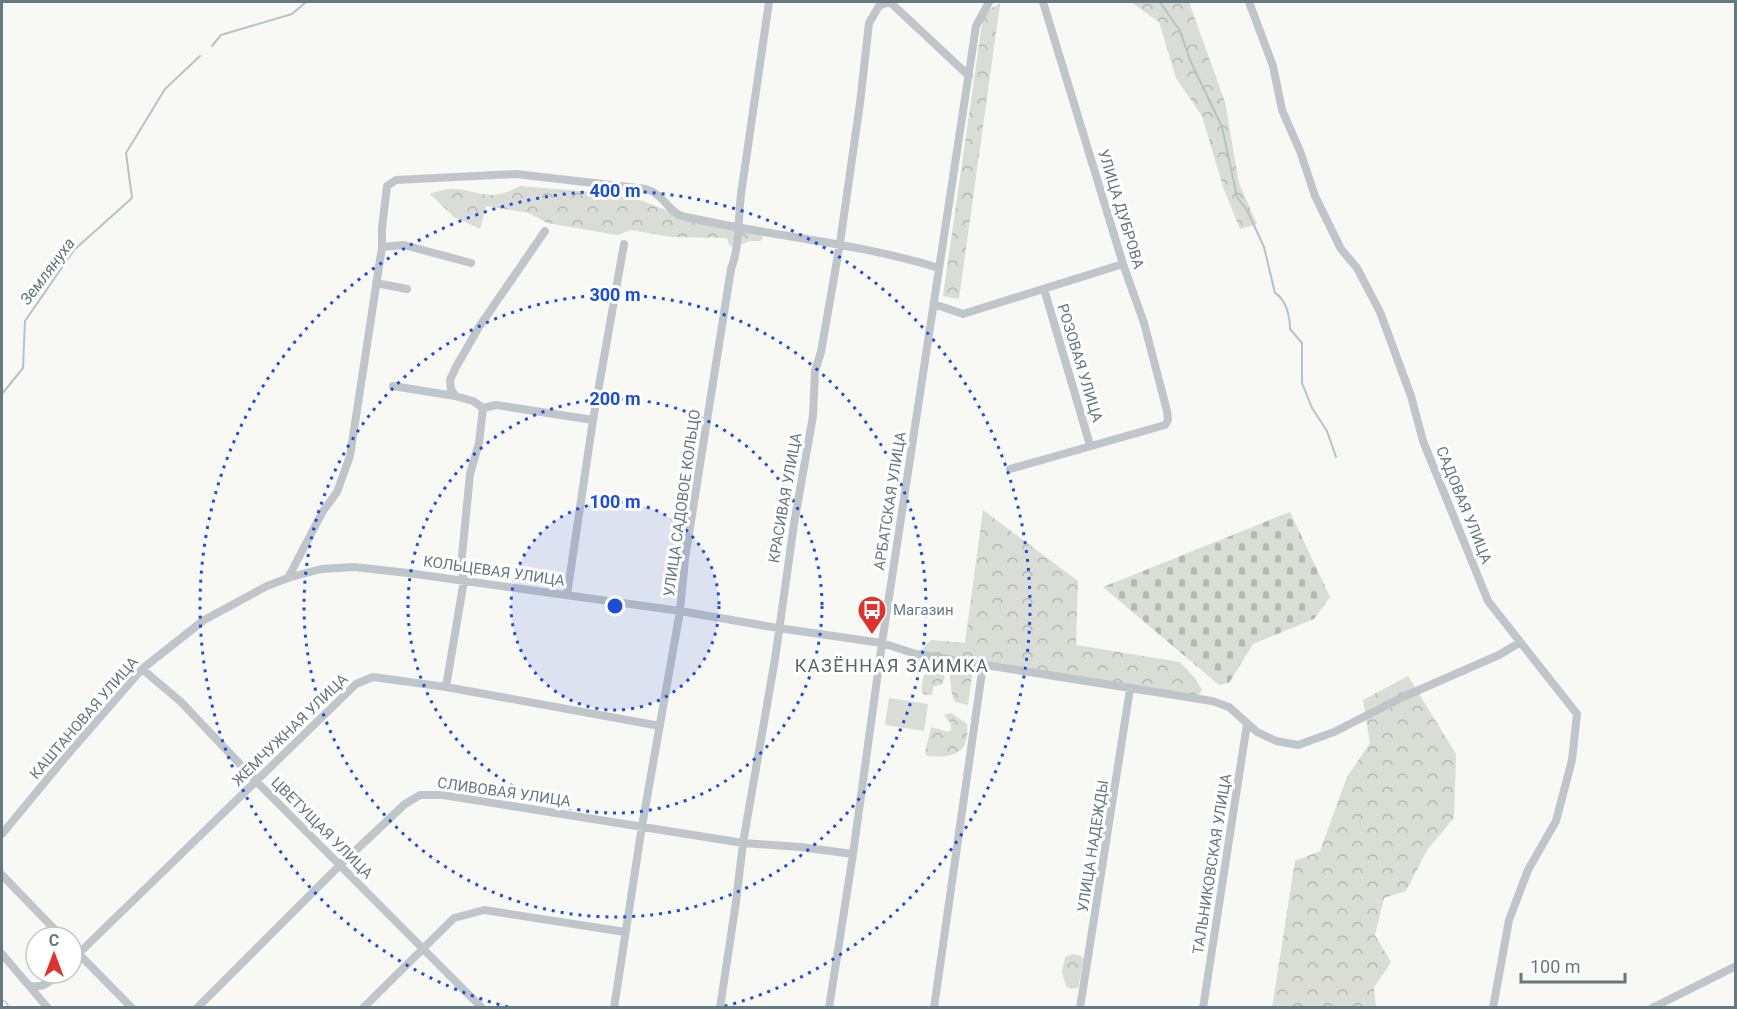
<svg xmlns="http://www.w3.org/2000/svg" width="1737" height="1009" viewBox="0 0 1737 1009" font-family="Roboto,sans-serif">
<defs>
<pattern id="forest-crowns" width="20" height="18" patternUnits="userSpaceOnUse" patternTransform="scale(1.5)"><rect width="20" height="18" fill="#d9ddd5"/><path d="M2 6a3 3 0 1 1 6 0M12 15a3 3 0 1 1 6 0" fill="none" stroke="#b4b8b2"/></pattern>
<pattern id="cemetery-stones" width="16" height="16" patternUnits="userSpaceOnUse" patternTransform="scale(1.5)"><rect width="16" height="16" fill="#d9ddd5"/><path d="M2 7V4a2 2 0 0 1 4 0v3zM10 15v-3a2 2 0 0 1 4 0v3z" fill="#b4b8b2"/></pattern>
</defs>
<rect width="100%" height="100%" fill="#f8f8f5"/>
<path fill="url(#forest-crowns)" d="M1131 2H1189L1225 102 1239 183 1257 224 1240 229 1223 187 1202 116 1176 78 1159 22Z
M1000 4 959 299 943 296 983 17 991 8Z
M520 186 605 193 643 201 678 215 762 235 763 238 760 241H750L733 247 729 245 727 238 671 237 631 230 617 235 547 223 529 213 486 206 480 229 454 217 430 194C437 192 446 188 454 189 483 191 490 203 520 186Z
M983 510 1078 581 1076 645 1180 662 1195 678 1202 690 1200 694 1196 696 920 651 931 640 965 643Z
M954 664 973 668 968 705 955 702C949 692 952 679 948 667Z
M933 668 941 669 945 677 942 684 933 687 932 695H925L922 692C922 682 922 672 933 668Z
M1408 676 1456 754 1454 818 1427 850 1406 891 1384 898 1375 935 1391 962 1374 988 1376 1007 1272 1008 1295 861 1320 851 1347 777 1370 743 1363 700Z
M951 713 967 724C970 754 953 758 927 756L925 752 931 727 948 732 951 730V724L944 715Z
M1073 954 1079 955 1084 958 1078 988 1071 989 1066 986 1062 972 1065 957Z"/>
<path fill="url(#cemetery-stones)" d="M1290 512 1330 597 1314 619 1253 644 1229 683 1219 685 1103 587Z"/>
<path fill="#d9ddd5" d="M889 698 928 704 924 731 885 725Z"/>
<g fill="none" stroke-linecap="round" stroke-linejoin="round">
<path stroke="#b4c4c6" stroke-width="2" d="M1160 2 1180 31 1190 60 1222 127 1237 197 1247 210 1264 247 1275 293C1286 299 1290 317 1290 329L1302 343V383L1312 408 1327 431 1336 457
M212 46 221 35 292 14 306 2
M2 394 23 368 25 321 74 250 132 198 126 153 165 89 200 56"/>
<g stroke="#b1b8ba" stroke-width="12">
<path id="major" d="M2 1006 3 1008"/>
</g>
<path stroke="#bfc5c8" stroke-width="8" d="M890 2 969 76
M1249 2 1273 66 1282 110 1300 151 1315 196 1341 249 1357 268 1380 312 1411 396 1423 441 1488 601 1577 714 1572 760 1556 821 1528 870 1509 920 1493 1008
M382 247V228L387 186 396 180 516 174 646 189C664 194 668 212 682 216 767 236 855 242 939 268
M376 283 407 289
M1044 289 1090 445
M934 304 963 314 1123 264
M393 386 455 396
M483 408 496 405 593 420
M1010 469 1165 425 1168 420 1167 411 1144 323 1123 264 1043 2
M288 578 323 511 337 492 350 456 382 247 404 245 471 263
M567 595 593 420 624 244
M142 669 180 701 257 782 482 1008
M446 687 464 580 461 566 470 474 479 443 483 408 473 401 455 396 451 389 450 380 456 367 479 327 545 231
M2 834 63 760 142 669 204 620 267 586 288 578 321 569 354 567 408 573 680 611 778 628 882 643 916 654 1212 701 1229 707 1257 732 1276 741 1298 745 1334 732 1405 696 1499 655 1519 643
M2 875 62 937
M72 947 132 1008
M2 954 48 1008
M72 960 356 684 373 677 446 687 660 726
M31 986C44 988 50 982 59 973
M197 1008 340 865 405 804 420 795H443L743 843 800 847 853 854
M363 1008 454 918 484 910 625 932
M614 1008 642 826 680 611 685 559 731 269C740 245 738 219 741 194L769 2
M720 1008 736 902 743 843 775 659 794 524 813 416 815 371 821 352 840 243 860 103 869 23 879 6 888 2
M829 1008 853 854 882 643 976 26 989 2
M934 1008 983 665
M1080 1008 1130 689
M1203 1008 1247 724
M1652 1008 1736 966"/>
<use href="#major" stroke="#fff" stroke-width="10"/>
</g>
<circle cx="615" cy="606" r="104" fill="#1d4ed8" fill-opacity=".12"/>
<g fill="none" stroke="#1d4ed8" stroke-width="3" stroke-dasharray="3 6">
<circle cx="615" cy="606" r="104"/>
<circle cx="615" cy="606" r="207"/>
<circle cx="615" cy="606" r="311"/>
<path d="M508 1007A415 415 0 1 1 722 1007"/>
</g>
<defs>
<g id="bus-pin" transform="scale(1.5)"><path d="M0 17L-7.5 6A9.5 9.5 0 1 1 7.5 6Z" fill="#de342f" stroke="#fff"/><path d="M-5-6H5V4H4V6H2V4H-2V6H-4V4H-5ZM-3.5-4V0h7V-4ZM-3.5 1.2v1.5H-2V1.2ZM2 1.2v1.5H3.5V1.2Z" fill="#fff"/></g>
</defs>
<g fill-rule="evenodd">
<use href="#bus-pin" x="872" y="610"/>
</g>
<g text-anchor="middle" stroke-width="6" stroke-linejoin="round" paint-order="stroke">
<g font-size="15" fill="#647980" stroke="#fff">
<text transform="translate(1121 209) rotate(73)" y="5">УЛИЦА ДУБРОВА</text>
<text transform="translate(1080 363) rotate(73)" y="5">РОЗОВАЯ УЛИЦА</text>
<text transform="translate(785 498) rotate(-80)" y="5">КРАСИВАЯ УЛИЦА</text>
<text transform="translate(890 501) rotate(-81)" y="5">АРБАТСКАЯ УЛИЦА</text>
<text transform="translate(682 503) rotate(-82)" y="5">УЛИЦА САДОВОЕ КОЛЬЦО</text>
<text transform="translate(1464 505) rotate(68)" y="5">САДОВАЯ УЛИЦА</text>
<text transform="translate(494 571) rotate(8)" y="5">КОЛЬЦЕВАЯ УЛИЦА</text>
<text transform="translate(84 718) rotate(-49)" y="5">КАШТАНОВАЯ УЛИЦА</text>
<text transform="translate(290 730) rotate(-44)" y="5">ЖЕМЧУЖНАЯ УЛИЦА</text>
<text transform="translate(504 792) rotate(8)" y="5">СЛИВОВАЯ УЛИЦА</text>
<text transform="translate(322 828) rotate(45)" y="5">ЦВЕТУЩАЯ УЛИЦА</text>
<text transform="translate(1093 846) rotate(-81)" y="5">УЛИЦА НАДЕЖДЫ</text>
<text transform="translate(1212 864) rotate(-81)" y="5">ТАЛЬНИКОВСКАЯ УЛИЦА</text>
</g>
<g font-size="15" fill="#647980" stroke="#fff" text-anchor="start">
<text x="893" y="615">Магазин</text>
</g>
<g font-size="16" font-style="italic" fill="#5e787a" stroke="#fff">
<text transform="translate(47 271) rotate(-53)" y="6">Землянуха</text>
</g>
<g font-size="18" letter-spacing="1.5" fill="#56666b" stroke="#fff">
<text x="892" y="672">КАЗЁННАЯ ЗАИМКА</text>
</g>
</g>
<circle cx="615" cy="606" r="9" fill="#1d4ed8" stroke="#fff" stroke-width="3"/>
<g font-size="18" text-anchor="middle" font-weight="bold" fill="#1d4ed8" stroke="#fff" stroke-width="6" stroke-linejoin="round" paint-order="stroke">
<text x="615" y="197">400 m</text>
<text x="615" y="301">300 m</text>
<text x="615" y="405">200 m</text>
<text x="615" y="508">100 m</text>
</g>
<rect width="1737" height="1009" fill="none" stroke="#647980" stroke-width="6"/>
<g transform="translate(54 955)"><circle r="28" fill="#ffffff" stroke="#c1c9cc" stroke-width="1.5"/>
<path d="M0-4.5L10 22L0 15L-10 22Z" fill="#de342f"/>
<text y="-9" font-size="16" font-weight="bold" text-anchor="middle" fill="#647980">С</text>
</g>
<path d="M1521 973v9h104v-9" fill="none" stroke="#647980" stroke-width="3"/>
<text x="1530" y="973" font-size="18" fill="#647980" stroke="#ffffff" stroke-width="4.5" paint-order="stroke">100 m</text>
</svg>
